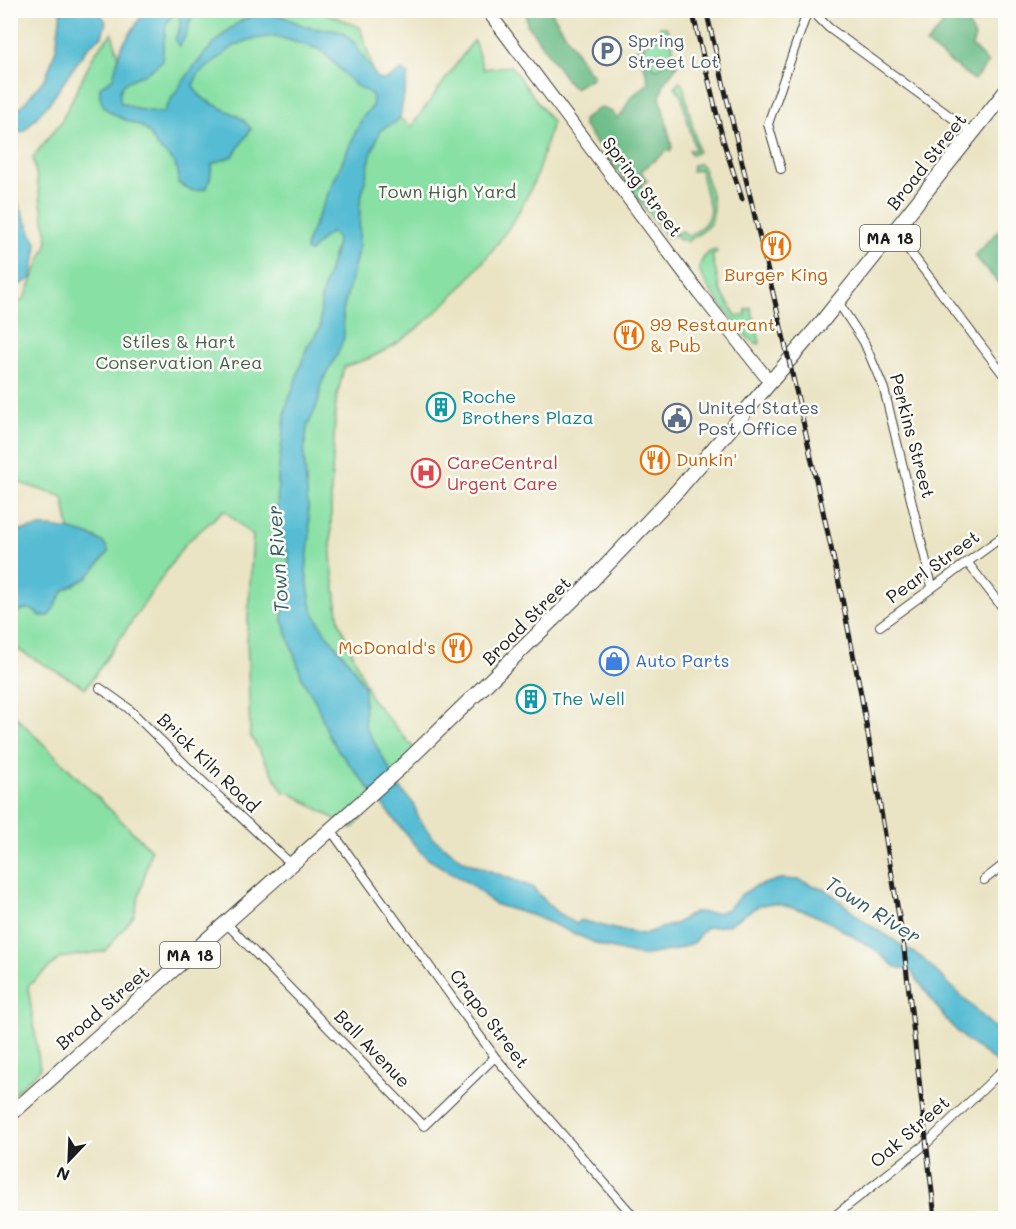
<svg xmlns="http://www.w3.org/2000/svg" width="1016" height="1229" viewBox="0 0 1016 1229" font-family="Mali,sans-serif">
<rect width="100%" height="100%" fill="#fdfcf7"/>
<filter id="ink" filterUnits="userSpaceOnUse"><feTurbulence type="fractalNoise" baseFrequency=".0167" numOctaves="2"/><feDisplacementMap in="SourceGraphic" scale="12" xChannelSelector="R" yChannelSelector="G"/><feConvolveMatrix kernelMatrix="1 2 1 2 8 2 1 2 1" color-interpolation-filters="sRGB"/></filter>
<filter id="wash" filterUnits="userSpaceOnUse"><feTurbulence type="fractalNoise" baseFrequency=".008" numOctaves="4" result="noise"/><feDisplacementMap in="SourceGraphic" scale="24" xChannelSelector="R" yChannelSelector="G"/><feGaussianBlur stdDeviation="1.35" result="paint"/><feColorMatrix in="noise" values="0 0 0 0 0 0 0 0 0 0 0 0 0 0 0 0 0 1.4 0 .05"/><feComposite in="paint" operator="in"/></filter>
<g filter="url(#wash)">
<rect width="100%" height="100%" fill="#eae4c4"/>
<path fill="#88e0a4" stroke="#527e60" stroke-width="1.5" d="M231 10 321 11 360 27 371 63 378 101 411 127 474 40 483 69 511 66 552 122C546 141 542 161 535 179 512 238 435 326 378 354 368 360 355 363 344 367L336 401 331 494V557L339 621 371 698 418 753 352 829 289 792 284 793 250 735 247 634 253 536 224 510 185 544 86 688 20 651 11 642V622L37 585 73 548 63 497 11 480V313L26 295 48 242 33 157 61 122 95 53 112 33 119 58 157 11H218L220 14Z
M660 27H666L669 31 677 66 675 63 656 69 651 64 648 55 644 54V48L642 46 661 36Z
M679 82 683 85 698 150V152L691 154 689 150H695L681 94 675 87Z
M700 164 703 167C707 183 719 209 710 224 705 231 694 237 687 242L684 239 680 240 676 235 667 237 632 190 641 186 676 234 682 231 689 237C699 229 709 224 710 209L700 169 692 171 693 165Z
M715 249 717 252 712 255 720 290 737 317 746 315V309L751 308 760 342 759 344 754 342 747 337C737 324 702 284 700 271 699 260 706 254 715 249Z
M11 712 151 850 134 916 105 951 60 958 28 986 40 1069 11 1096Z"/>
<path fill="#6ebe8a" stroke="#456d53" stroke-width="1.5" d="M533 10 551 11 588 71 593 74V77L575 88 571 86 527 24 526 14Z
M933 11H961L975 37 972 46 988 63 974 80 926 44 944 24Z
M642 46 644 48V53L651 57V64L655 69 659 68 665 60H670L677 66 664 83 660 97 672 147 670 152 668 150 641 171 647 181 632 190 583 125V120L600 107 612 112 617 118 622 114 631 97 649 83 644 65 636 57 635 50Z
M1005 205V284L1001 286 975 256 1001 228Z"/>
<path fill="#55bcd3" stroke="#386c78" stroke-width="1.5" d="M61 11H99L106 22 102 36 87 48 50 102 24 131 11 136V119L46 77 56 49Z
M148 11H193C191 20 185 39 180 46L175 39C179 31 183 23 178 14H173L166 24 162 61C157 65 152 70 146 73 131 81 117 80 120 102L136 109 163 113C179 84 225 18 260 14 278 12 291 21 308 27 318 31 333 27 343 33 360 44 366 67 380 80L387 79 402 70 408 74 400 117 396 122 380 130 371 155 360 203 359 247 343 311 344 337 337 355 321 384 318 403 307 428 304 454 310 534 306 572 312 609 324 631 353 667 364 686 365 726 400 788 414 804 418 817 433 838 464 861 532 887 554 910 576 924 581 920 614 929 644 934 677 923 694 912 716 913 728 909 742 894 754 887 780 879 799 880 828 891 865 922 922 958 1005 1038V1068L966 1040 948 1022 911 971 894 966 874 949 831 923 805 911 777 904H768L758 906 728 925 705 928 693 943 674 950 642 956 602 946 537 917 494 904 472 885 428 859 419 850 338 750 329 736 316 702 303 681 282 618 289 561 288 553 278 534 277 523 278 473 286 408 307 347 320 328 321 297 336 247 337 239 332 232 322 239 310 252 306 250 307 241 362 118 372 107 373 97 370 93 356 86 321 50 275 36 249 40 234 46 198 75 193 85C199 103 227 108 241 118 245 121 248 125 251 129L233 156 212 164 210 180 205 189 193 191 178 183C179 176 179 172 175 165 171 157 162 152 156 145 152 139 149 130 142 127 123 117 97 116 100 87L113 78 121 47 143 14Z
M11 188 37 245 32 278 11 290V276L17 263 11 246Z
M41 527C57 527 108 533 108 553L87 578 64 590 49 616H40C27 604 26 610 11 614V531L14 532Z"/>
</g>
<g filter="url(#ink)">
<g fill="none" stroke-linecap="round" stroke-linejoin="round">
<g stroke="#3b3a35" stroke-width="10">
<path id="street" d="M811 10 829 28 973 133
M781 169 768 124 808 10
M895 232 1006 378
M838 302 864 342 884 389 932 586
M967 562 1006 612
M880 626 1006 534
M100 688 128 708 199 778 291 864
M330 829 495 1057 635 1218
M984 880 1006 863
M226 923 424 1126 495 1057
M832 1218 927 1143 1006 1067"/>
</g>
<g stroke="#3b3a35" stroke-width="14">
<path id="secondary" d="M487 10 700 294 770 382"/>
</g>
<g stroke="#3b3a35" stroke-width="16">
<path id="primary" d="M10 1115 401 767 581 592 678 490 821 323 1006 91"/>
</g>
<use href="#street" stroke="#fff" stroke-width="8"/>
<use href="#secondary" stroke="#fff" stroke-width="12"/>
<use href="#primary" stroke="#fff" stroke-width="14"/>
<g stroke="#1c1c1c" stroke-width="5">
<path id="rail" d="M692 10 723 140 742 199
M706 10 799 403 840 588 861 694 903 940 935 1218"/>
</g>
<use href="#rail" stroke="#fdfcf7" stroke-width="3" stroke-dasharray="9" stroke-linecap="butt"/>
</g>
</g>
<defs>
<g id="parking-ring" transform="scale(1.5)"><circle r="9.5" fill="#fdfcf7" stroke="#5c6f8a" stroke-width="1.5"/><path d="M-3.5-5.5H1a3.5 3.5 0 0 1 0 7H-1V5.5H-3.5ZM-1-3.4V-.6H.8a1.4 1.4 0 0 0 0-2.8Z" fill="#5c6f8a"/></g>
<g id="restaurant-ring" transform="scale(1.5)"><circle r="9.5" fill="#fdfcf7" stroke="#e8710a" stroke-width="1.5"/><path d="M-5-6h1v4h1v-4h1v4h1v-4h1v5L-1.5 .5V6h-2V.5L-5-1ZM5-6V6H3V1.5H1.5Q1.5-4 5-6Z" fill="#e8710a"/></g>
<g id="building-ring" transform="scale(1.5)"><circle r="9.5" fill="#fdfcf7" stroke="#0f9aa8" stroke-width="1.5"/><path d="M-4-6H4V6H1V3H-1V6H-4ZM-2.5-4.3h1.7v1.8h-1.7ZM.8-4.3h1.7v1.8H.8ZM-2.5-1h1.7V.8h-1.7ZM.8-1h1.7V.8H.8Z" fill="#0f9aa8"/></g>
<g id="civic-ring" transform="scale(1.5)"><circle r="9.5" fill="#fdfcf7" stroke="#5c6f8a" stroke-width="1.5"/><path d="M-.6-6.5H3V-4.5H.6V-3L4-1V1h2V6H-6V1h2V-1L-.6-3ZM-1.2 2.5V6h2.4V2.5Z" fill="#5c6f8a"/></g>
<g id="hospital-ring" transform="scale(1.5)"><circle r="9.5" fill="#fdfcf7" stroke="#e0444e" stroke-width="1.5"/><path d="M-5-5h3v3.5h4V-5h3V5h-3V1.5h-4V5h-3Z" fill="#e0444e"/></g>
<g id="shop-ring" transform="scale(1.5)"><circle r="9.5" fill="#fdfcf7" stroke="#3f7fe0" stroke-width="1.5"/><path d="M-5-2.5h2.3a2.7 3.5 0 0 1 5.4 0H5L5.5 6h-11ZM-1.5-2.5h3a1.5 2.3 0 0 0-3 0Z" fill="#3f7fe0"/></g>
</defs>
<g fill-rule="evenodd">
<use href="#parking-ring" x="607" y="51"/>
<use href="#restaurant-ring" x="776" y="246"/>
<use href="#restaurant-ring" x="629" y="335"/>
<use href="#building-ring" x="441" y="407"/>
<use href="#civic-ring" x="677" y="418"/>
<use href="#restaurant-ring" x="655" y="460"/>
<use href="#hospital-ring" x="426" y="473"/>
<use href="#restaurant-ring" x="457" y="648"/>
<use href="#shop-ring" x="614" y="661"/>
<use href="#building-ring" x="531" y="699"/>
</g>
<g text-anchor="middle" stroke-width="5" stroke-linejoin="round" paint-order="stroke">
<g fill="#fdfcf7" stroke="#605f5e" stroke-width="1.5">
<rect x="860" y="225" width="60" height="26" rx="4.5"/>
<rect x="160" y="942" width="60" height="26" rx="4.5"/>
</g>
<g font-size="16" font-weight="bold" fill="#1c1c1c">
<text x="890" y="244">MA 18</text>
<text x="190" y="961">MA 18</text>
</g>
<g font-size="18" fill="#4e5e75" stroke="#fdfcf7" text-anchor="start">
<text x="628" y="47">Spring<tspan x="628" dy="21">Street Lot</tspan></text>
<text x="698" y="414">United States<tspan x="698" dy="21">Post Office</tspan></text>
</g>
<g font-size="18" fill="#1c1c1c" stroke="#fdfcf7">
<text transform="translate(927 162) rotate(-52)" y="6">Broad Street</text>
<text transform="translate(642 187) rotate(53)" y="6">Spring Street</text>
<text transform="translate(912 436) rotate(75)" y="6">Perkins Street</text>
<text transform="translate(933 567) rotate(-36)" y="6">Pearl Street</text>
<text transform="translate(527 621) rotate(-45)" y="6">Broad Street</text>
<text transform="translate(208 763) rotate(44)" y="6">Brick Kiln Road</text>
<text transform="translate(103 1008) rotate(-41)" y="6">Broad Street</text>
<text transform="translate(489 1019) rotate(53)" y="6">Crapo Street</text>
<text transform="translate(372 1049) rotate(46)" y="6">Ball Avenue</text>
<text transform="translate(910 1132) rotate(-41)" y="6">Oak Street</text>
</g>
<g font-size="18" fill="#42614c" stroke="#fdfcf7">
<text x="447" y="198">Town High Yard</text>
<text x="179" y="348">Stiles &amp; Hart<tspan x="179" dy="21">Conservation Area</tspan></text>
</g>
<g font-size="18" fill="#c56008" stroke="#fdfcf7" text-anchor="start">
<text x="776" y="281" text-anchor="middle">Burger King</text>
<text x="650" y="331">99 Restaurant<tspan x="650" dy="21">&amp; Pub</tspan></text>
<text x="676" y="466">Dunkin'</text>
<text x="436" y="654" text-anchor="end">McDonald's</text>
</g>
<g font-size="18" fill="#0d838f" stroke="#fdfcf7" text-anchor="start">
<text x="462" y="403">Roche<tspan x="462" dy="21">Brothers Plaza</tspan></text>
<text x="552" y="705">The Well</text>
</g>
<g font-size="18" fill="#be3a42" stroke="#fdfcf7" text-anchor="start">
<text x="447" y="469">CareCentral<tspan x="447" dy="21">Urgent Care</tspan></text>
</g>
<g font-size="18" fill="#366cbe" stroke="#fdfcf7" text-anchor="start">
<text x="635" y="667">Auto Parts</text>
</g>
<g font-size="20" font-style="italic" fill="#335c65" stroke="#fdfcf7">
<text transform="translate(278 559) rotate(-94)" y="7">Town River</text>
<text transform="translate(873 910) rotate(32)" y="7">Town River</text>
</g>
</g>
<rect width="1016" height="1229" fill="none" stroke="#fdfcf7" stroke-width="36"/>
<g transform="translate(69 1160) rotate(203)" stroke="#fdfcf7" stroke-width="4.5" paint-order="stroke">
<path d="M0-4.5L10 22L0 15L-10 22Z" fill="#1c1c1c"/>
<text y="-9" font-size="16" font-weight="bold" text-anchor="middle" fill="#1c1c1c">N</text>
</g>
</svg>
